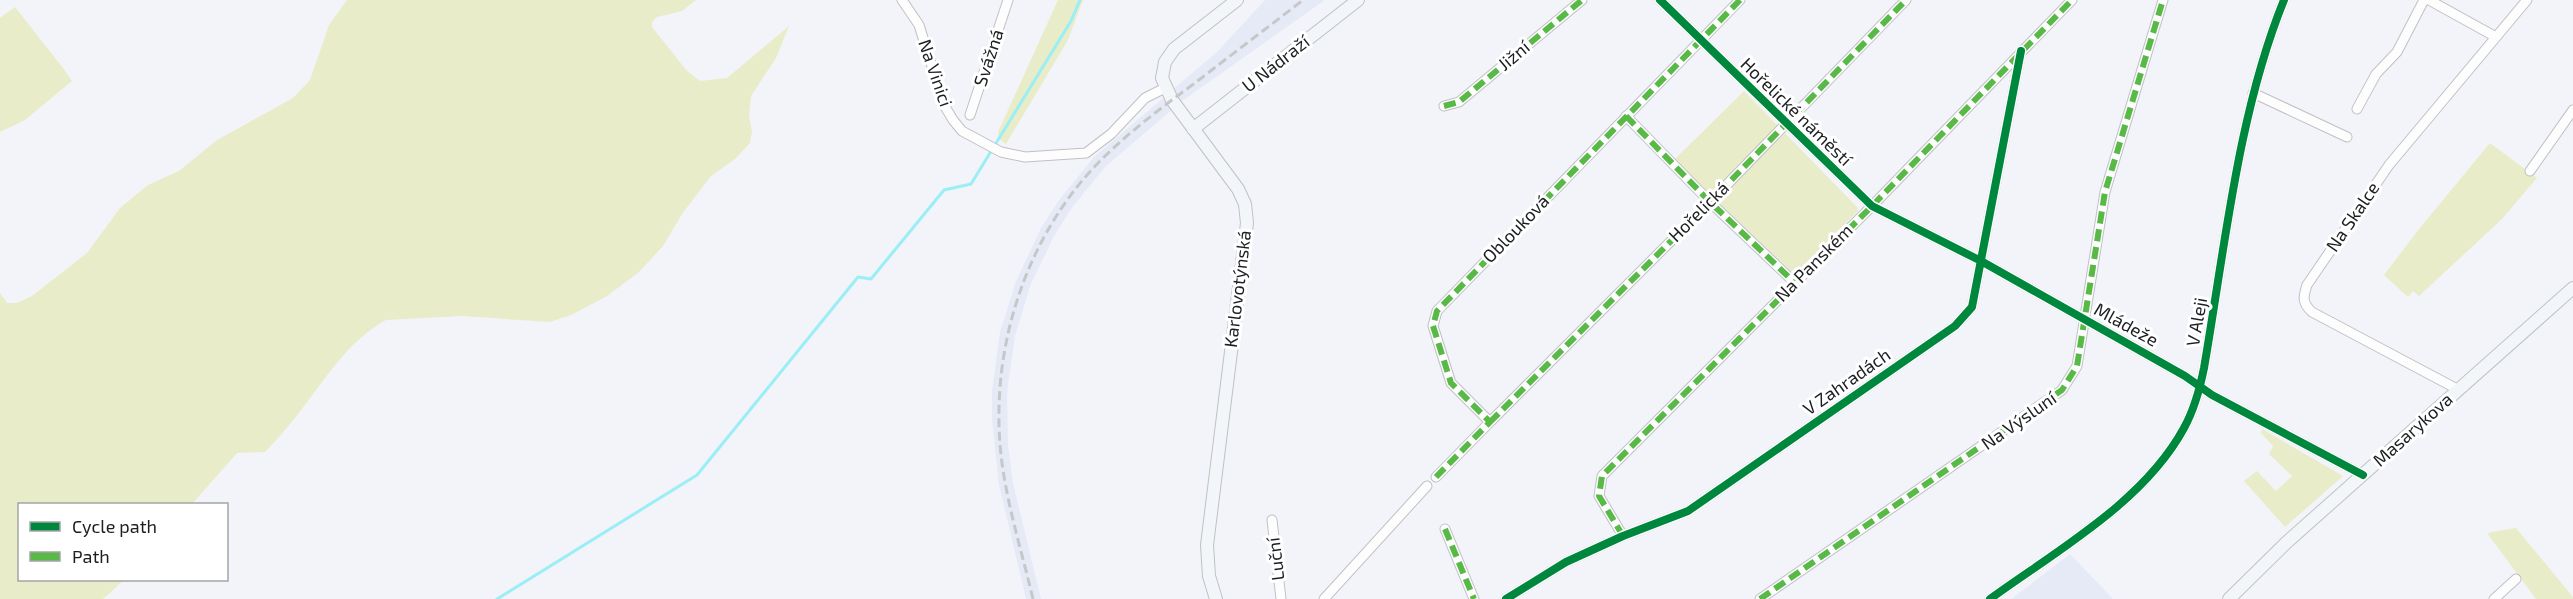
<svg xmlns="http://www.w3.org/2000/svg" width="2573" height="599" viewBox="0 0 2573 599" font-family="'Exo 2',sans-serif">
<rect width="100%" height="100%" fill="#f2f4f9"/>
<path fill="#e6eaf6" d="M1265 0H1325L1182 101 1105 167 1071 209 1054 236 1030 286 1015 336 1007 392 1008 445 1013 483 1041 599H1026L999 485 992 420V391L1000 332 1016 281 1041 228 1059 200 1094 157 1217 52Z
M2070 554 2113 599H2011L2014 597Z"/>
<path fill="#e9ecc8" d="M347 0H696L682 11 657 17 652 22V27L687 71 700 81 727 78 789 26 776 58 751 96 749 117 752 131 750 143 735 159 711 176 682 214 663 246 639 272 607 296 571 315 550 322 462 316 386 320C349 340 326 378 301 410 290 425 278 438 265 452L237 453 192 504H20V580H124L103 599H0V293L7 303H17L32 296 87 253 120 208 148 185 179 171 217 140 293 98 310 80 329 25Z
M1058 0H1083L1068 40 1006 144 999 139 998 132Z
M15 7 63 68 72 81 25 120 0 132V18Z
M1744 91 1858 208V211L1799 270 1791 271 1674 160Z
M2490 143 2537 178 2501 220 2419 296 2413 291 2408 297 2384 275 2419 229Z
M2262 429 2343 476 2285 527 2244 481 2257 471 2276 491 2292 476 2269 454 2273 446 2261 433Z
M2516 528 2573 597V599H2536L2487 533Z"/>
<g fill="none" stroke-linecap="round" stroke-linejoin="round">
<path stroke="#9aeef5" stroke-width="3" d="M497 599 697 475 858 277 871 279 944 190 971 184 1071 21 1080 0"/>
<g stroke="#c0c1c5" stroke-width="11">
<path id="street" d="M902 0 919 25 944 105 953 120 962 131 1001 152 1025 157 1086 153 1111 134 1145 98 1165 88
M1660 0 1872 206 1981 261 2185 376 2212 395 2363 475
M2429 0 2496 37
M2253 93 2347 137
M1444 106 1459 102 1582 0
M2357 109 2376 74 2397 52 2424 0
M970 115 1008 0
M1626 116 1710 202 1794 282
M2530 171 2573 110
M2459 390 2312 312C2302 303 2303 297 2307 285L2389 165 2527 0
M1490 422 1710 202 1906 0
M1436 477 1490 422 1451 383 1433 326 1437 311 1740 0
M1272 520 1281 599
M1445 529 1474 599
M1623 536 1599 496 1602 476 1872 206 2072 0
M1324 599 1427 486
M1506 599 1566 562 1623 536 1688 511 1955 326 1972 307 2021 51
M1760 599 2062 390 2077 366 2105 192 2163 0
M1990 599C2056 551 2144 502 2184 428 2194 410 2200 388 2204 368 2225 247 2238 113 2284 0
M2494 599 2516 579"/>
</g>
<g stroke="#c0c1c5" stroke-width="14">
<path id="secondary" d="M1193 129 1358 0
M1216 599 1209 576 1207 545 1247 223 1245 204 1238 189 1172 100 1162 78 1165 62 1174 49 1237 0
M2229 599 2287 542 2573 288"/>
</g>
<use href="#street" stroke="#fdfdfe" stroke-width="9"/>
<use href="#secondary" stroke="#f3f6f9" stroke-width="12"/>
<path stroke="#c6c7c9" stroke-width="3" stroke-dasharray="9 4.5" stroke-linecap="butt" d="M1033 599C1021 548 1004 496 1000 444 992 342 1028 234 1100 161 1129 132 1162 107 1195 83 1231 55 1267 28 1303 0"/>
<path stroke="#58b947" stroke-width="6" stroke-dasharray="12 6" stroke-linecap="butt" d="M1444 106 1459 102 1582 0
M1626 116 1710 202 1794 282
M1490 422 1710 202 1906 0
M1436 477 1490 422 1451 383 1433 326 1437 311 1740 0
M1445 529 1474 599
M1623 536 1599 496 1602 476 1872 206 2072 0
M1760 599 2062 390 2077 366 2105 192 2163 0"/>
<g stroke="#fff" stroke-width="11">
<path id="cycleway" d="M1660 0 1872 206 1981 261 2185 376 2212 395 2363 475
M1506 599 1566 562 1623 536 1688 511 1955 326 1972 307 2021 51
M1990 599C2056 551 2144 502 2184 428 2194 410 2200 388 2204 368 2225 247 2238 113 2284 0"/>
</g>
<use href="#cycleway" stroke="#00873e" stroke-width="8"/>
</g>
<g text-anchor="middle" stroke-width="6" stroke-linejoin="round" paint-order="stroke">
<g font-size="18" fill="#1c1e21" stroke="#fff">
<text transform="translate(1514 56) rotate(-40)" y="6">Jižní</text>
<text transform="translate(989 58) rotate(-72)" y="6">Svážná</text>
<text transform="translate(1276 64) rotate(-38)" y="6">U Nádraží</text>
<text transform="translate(935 73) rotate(71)" y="6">Na Vinici</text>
<text transform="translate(1796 112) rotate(44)" y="6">Hořelické náměstí</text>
<text transform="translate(1699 212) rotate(-45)" y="6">Hořelická</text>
<text transform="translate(2353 217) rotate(-56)" y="6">Na Skalce</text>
<text transform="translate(1516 229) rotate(-46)" y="6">Oblouková</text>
<text transform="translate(1814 263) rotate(-45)" y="6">Na Panském</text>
<text transform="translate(1238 289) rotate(-83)" y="6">Karlovotýnská</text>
<text transform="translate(2197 322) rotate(-80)" y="6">V Aleji</text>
<text transform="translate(2126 325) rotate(29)" y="6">Mládeže</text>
<text transform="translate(1847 382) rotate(-35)" y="6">V Zahradách</text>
<text transform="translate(2019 421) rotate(-35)" y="6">Na Výsluní</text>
<text transform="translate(2413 430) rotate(-42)" y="6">Masarykova</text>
<text transform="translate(1276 559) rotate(-97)" y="6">Luční</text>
</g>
</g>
<rect x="18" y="503" width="210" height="78" fill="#ffffff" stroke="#a4a5a6" stroke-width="1.5"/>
<rect x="30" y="522" width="30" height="9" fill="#00873e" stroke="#a4a5a6" stroke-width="1.5"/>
<text x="72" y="533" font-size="18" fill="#1c1e21">Cycle path</text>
<rect x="30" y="552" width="30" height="9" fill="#58b947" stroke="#a4a5a6" stroke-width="1.5"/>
<text x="72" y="563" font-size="18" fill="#1c1e21">Path</text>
</svg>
